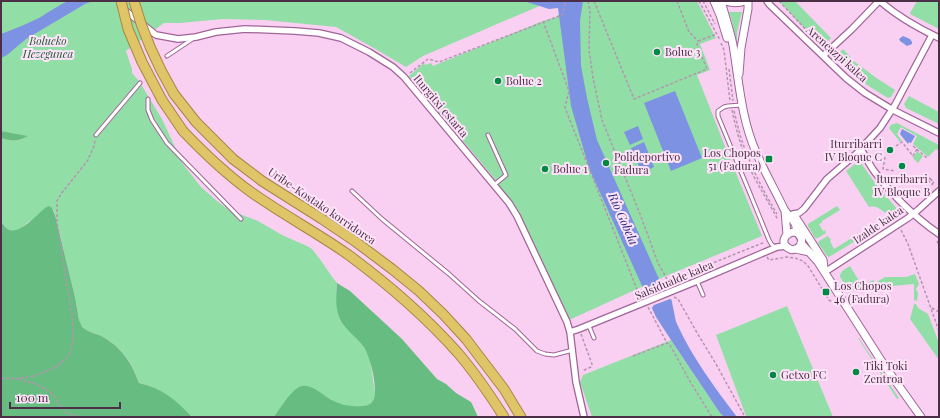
<svg xmlns="http://www.w3.org/2000/svg" width="940" height="418" viewBox="0 0 940 418" font-family="'Playfair Display',serif">
<rect width="100%" height="100%" fill="#f9d0f2"/>
<path fill="#92dea7" d="M1 1H551L423 56 406 67 372 47 336 27 265 20 223 19 180 23H164L126 51 132 69V73L139 81 162 119 183 164 201 187 217 201 229 210 258 221 282 235 307 246 312 249 319 258 333 278 337 283 336 291 338 314 364 346 368 353 370 359 375 393 373 401 369 405 364 406 353 407 339 404 327 397 292 394 274 417H192C175 401 162 388 139 383 132 361 120 345 99 335 93 332 84 331 80 325L75 297 54 210C46 214 38 217 30 221 25 224 20 231 14 231 8 231 4 225 1 222V138C12 140 17 143 27 136L1 131Z
M571 1H697L716 38 700 44 710 70 697 75 726 149 762 236 659 279 569 320 518 214 494 178 409 76 424 63 425 65 431 63 433 66 543 21 556 17Z
M779 1H795L831 38 826 43H818Z
M917 1H939V29L910 14V13Z
M729 12H742L737 32V46L732 21Z
M843 49 855 62 875 77 895 90 891 97 888 98 883 95C872 88 839 68 836 56Z
M909 96 939 112V124L906 108 904 104Z
M897 123 939 145V151L936 149 928 157 913 144 917 136 901 127 897 134 902 141 900 142 889 128 891 125Z
M917 151 923 156 918 163 913 158Z
M856 163H861L875 183 898 210V215L892 218C885 214 878 204 869 207L846 171Z
M837 206 840 210 822 221V223L819 224 823 231 825 230 826 233 818 238H815L808 226V224Z
M828 236 831 240 830 241 834 249 855 236 857 240 829 257 827 256 818 243 819 241Z
M850 266 862 286 873 280 875 283 885 277H906L915 274 919 284 916 289 918 293 917 301 914 300V284L859 289 853 290 850 292 840 277C840 271 845 269 850 266Z
M914 304H916L918 308 928 314 939 343V360L910 319Z
M787 306 833 417H747L746 416 716 335Z
M858 338H859L882 373 899 398 897 399Z
M671 340 720 413 724 417H592L580 382 583 375Z"/>
<path fill="#67bd81" d="M1 131 28 136C17 142 12 141 1 138Z
M49 206 52 208 55 215 75 297 79 320 82 327C87 331 93 333 99 335 121 346 131 361 139 383 162 388 176 400 192 417H1V222C4 225 6 229 10 230 20 234 38 214 45 208Z
M337 283 350 291 402 339 437 379 446 384 456 393 471 402 473 406 478 417H274C280 409 292 388 302 386 313 384 323 396 332 400 341 405 351 407 361 406 365 406 370 405 372 402 380 393 370 356 364 347 357 337 345 330 340 319 335 309 336 294 337 283Z"/>
<path fill="#7d92e2" d="M69 1H93L85 4 26 39 7 55 1 58V34C14 29 27 24 39 18 47 13 62 3 69 1Z
M494 1H583L580 21 581 66 587 98 597 140 659 279C671 290 671 297 674 312 675 316 675 320 677 324 692 357 715 388 737 417H724L720 413 671 340 656 317 589 168 571 106 558 8 549 9 527 2Z
M903 36 910 39 912 42V44L907 46 900 41 899 39Z
M675 91 702 158 671 171 644 103Z
M638 126 643 139 630 145 624 132Z
M902 129 915 136 911 143 909 142 908 144 900 134Z
M644 142 654 167 642 173 631 148Z"/>
<path fill="#f9d0f2" d="M665 282 671 290 674 300 670 299 654 305 651 309 643 291 647 292 663 286Z"/>
<g fill="none" stroke-linecap="round" stroke-linejoin="round">
<g stroke="#a16498" stroke-width="5">
<path id="service" d="M167 56 194 38
M148 99V110L152 120 167 143 241 219
M742 105 728 106 724 107 718 111V116L749 191 769 240 772 245 776 247
M96 135 140 83
M488 135 506 175 494 185
M352 191 382 219 449 274 479 301 515 329 537 351 545 354 554 355 573 350
M697 281 703 295
M589 326 594 338"/>
</g>
<g stroke="#a16498" stroke-width="8">
<path id="minor" d="M767 1 770 5 846 78 865 93 893 110 939 133
M880 1C898 17 918 28 939 38
M124 9 126 11 156 35 178 39 196 37 216 32 245 29 295 31 319 33 341 38 369 52 393 67 404 77 509 203 517 216 567 322 570 332 576 382 584 417
M823 56 852 29 879 1
M861 149C865 156 869 164 874 171 893 196 913 216 939 234
M793 214 799 213 804 209 827 179 856 154 880 128 895 105 932 35
M825 272 908 218 918 210 939 191
M570 332 579 329 697 281 777 247 786 246"/>
</g>
<g stroke="#a16498" stroke-width="9">
<path id="tertiary" d="M714 1 720 15 727 38
M721 1C725 16 730 30 733 45 739 81 741 118 756 152 764 171 775 190 784 209 787 215 794 219 796 226 796 227 796 232 796 232
M725 1C732 3 738 4 744 1
M739 74 741 48 748 9V1
M785 211 787 235
M796 218 823 260 824 268
M801 243 818 262 884 365 921 417
M796 249C804 245 803 237 796 232 784 232 779 244 790 249 793 251 792 249 796 249 800 250 805 251 809 252"/>
</g>
<g stroke="#a68744" stroke-width="11">
<path id="trunk" d="M174 94 196 122 233 159 262 181 322 219 356 242 392 269 419 291 443 314 466 339 504 389 521 417
M183 131C204 153 226 174 251 192 283 215 318 233 350 256 389 285 426 317 458 353 475 373 490 395 504 417"/>
</g>
<path stroke="#b793b1" stroke-width="1.5" stroke-dasharray="3 2" stroke-linecap="butt" d="M588 1 590 11 589 50 593 78 602 120 640 214 658 263 668 281 673 283
M594 1 634 99 707 69 697 45 698 41 717 34
M677 1 689 32 698 41
M699 1 720 40
M703 1 715 24
M779 1 810 34
M543 21 569 91 565 107 567 113 589 168 640 297
M721 43 724 50 730 101
M729 69 733 101
M410 73 428 59 439 62 562 15 566 1
M732 110C736 130 742 150 750 169 759 187 769 203 778 220
M734 111C736 119 738 127 740 135 749 163 762 189 777 214
M896 146 902 142 913 156 917 149
M913 146 927 158
M885 157 883 169 895 171
M931 178 930 179 926 175 924 177 933 185
M930 179 934 182 932 184
M901 230 908 244 939 331
M937 241 939 246
M767 257 769 260 787 257 795 258 803 261 808 266 829 300 837 305
M672 284 673 283 707 269
M670 286 668 281 765 242
M674 297 678 299 696 331 716 364 745 417
M648 307 667 343
M932 308 939 312
M581 334 592 364 591 367 582 371
M633 356 667 343 670 345 691 383 712 417
M1 378 16 379 34 376 56 367 69 356 73 341V321L57 222V201L61 194 88 160 94 146 95 140
M19 378 27 382H32L42 387 50 392 56 398 59 404 67 413 79 417"/>
<use href="#service" stroke="#fff" stroke-width="3"/>
<use href="#minor" stroke="#fff" stroke-width="5.5"/>
<use href="#tertiary" stroke="#fff" stroke-width="7"/>
<use href="#trunk" stroke="#e0c468" stroke-width="9"/>
<g stroke="#a68744" stroke-width="11" stroke-linecap="butt">
<path id="trunk-bridge" d="M121 1 128 29 142 62 162 100 183 131
M134 1C143 34 157 65 174 94"/>
</g>
<use href="#trunk-bridge" stroke="#e0c468" stroke-width="9"/>
</g>
<g fill="#008845" stroke="#fee3f9" stroke-width="1.5">
<circle cx="657" cy="52" r="4"/>
<circle cx="498" cy="81" r="4"/>
<circle cx="890" cy="150" r="4"/>
<rect x="765" y="155" width="8" height="8" rx="2"/>
<circle cx="606" cy="163" r="4"/>
<circle cx="902" cy="166" r="4"/>
<circle cx="545" cy="169" r="4"/>
<rect x="822" y="288" width="8" height="8" rx="2"/>
<circle cx="856" cy="372" r="4"/>
<circle cx="773" cy="375" r="4"/>
</g>
<g text-anchor="middle" stroke-width="4" stroke-linejoin="round" paint-order="stroke">
<g font-size="11" font-style="italic" fill="#1d5b34" stroke="#fee3f9">
<text x="48" y="45">Bolueko<tspan x="48" dy="13">Hezegunea</tspan></text>
</g>
<g font-size="11" fill="#4a2f46" stroke="#fee3f9" text-anchor="start">
<text x="665" y="56">Bolue 3</text>
<text x="506" y="85">Bolue 2</text>
<text x="882" y="148" text-anchor="end">Iturribarri<tspan x="882" dy="13">IV Bloque C</tspan></text>
<text x="761" y="157" text-anchor="end">Los Chopos<tspan x="761" dy="13">51 (Fadura)</tspan></text>
<text x="614" y="161">Polideportivo<tspan x="614" dy="13">Fadura</tspan></text>
<text x="553" y="173">Bolue 1</text>
<text x="902" y="183" text-anchor="middle">Iturribarri<tspan x="902" dy="13">IV Bloque B</tspan></text>
<text x="834" y="290">Los Chopos<tspan x="834" dy="13">46 (Fadura)</tspan></text>
<text x="864" y="370">Tiki Toki<tspan x="864" dy="13">Zentroa</tspan></text>
<text x="781" y="379">Getxo FC</text>
</g>
<g font-size="11" fill="#4a2f46" stroke="#fee3f9">
<text transform="translate(837 54) rotate(42)" y="4">Areneazpi kalea</text>
<text transform="translate(441 106) rotate(50)" y="4">Iturgitxi estarta</text>
<text transform="translate(322 206) rotate(34)" y="4">Uribe-Kostako korridorea</text>
<text transform="translate(878 225) rotate(-34)" y="4">Izalde kalea</text>
<text transform="translate(674 280) rotate(-23)" y="4">Salsidualde kalea</text>
</g>
<g font-size="12" font-style="italic" fill="#212683" stroke="#fee3f9">
<text transform="translate(623 219) rotate(66)" y="4">Río Gobela</text>
</g>
</g>
<rect width="940" height="418" fill="none" stroke="#4a2f46" stroke-width="4"/>
<path d="M10 402v6h110v-6" fill="none" stroke="#4a2f46" stroke-width="2"/>
<text x="16" y="402" font-size="12" fill="#4a2f46" stroke="#fee3f9" stroke-width="3" paint-order="stroke">100 m</text>
</svg>
